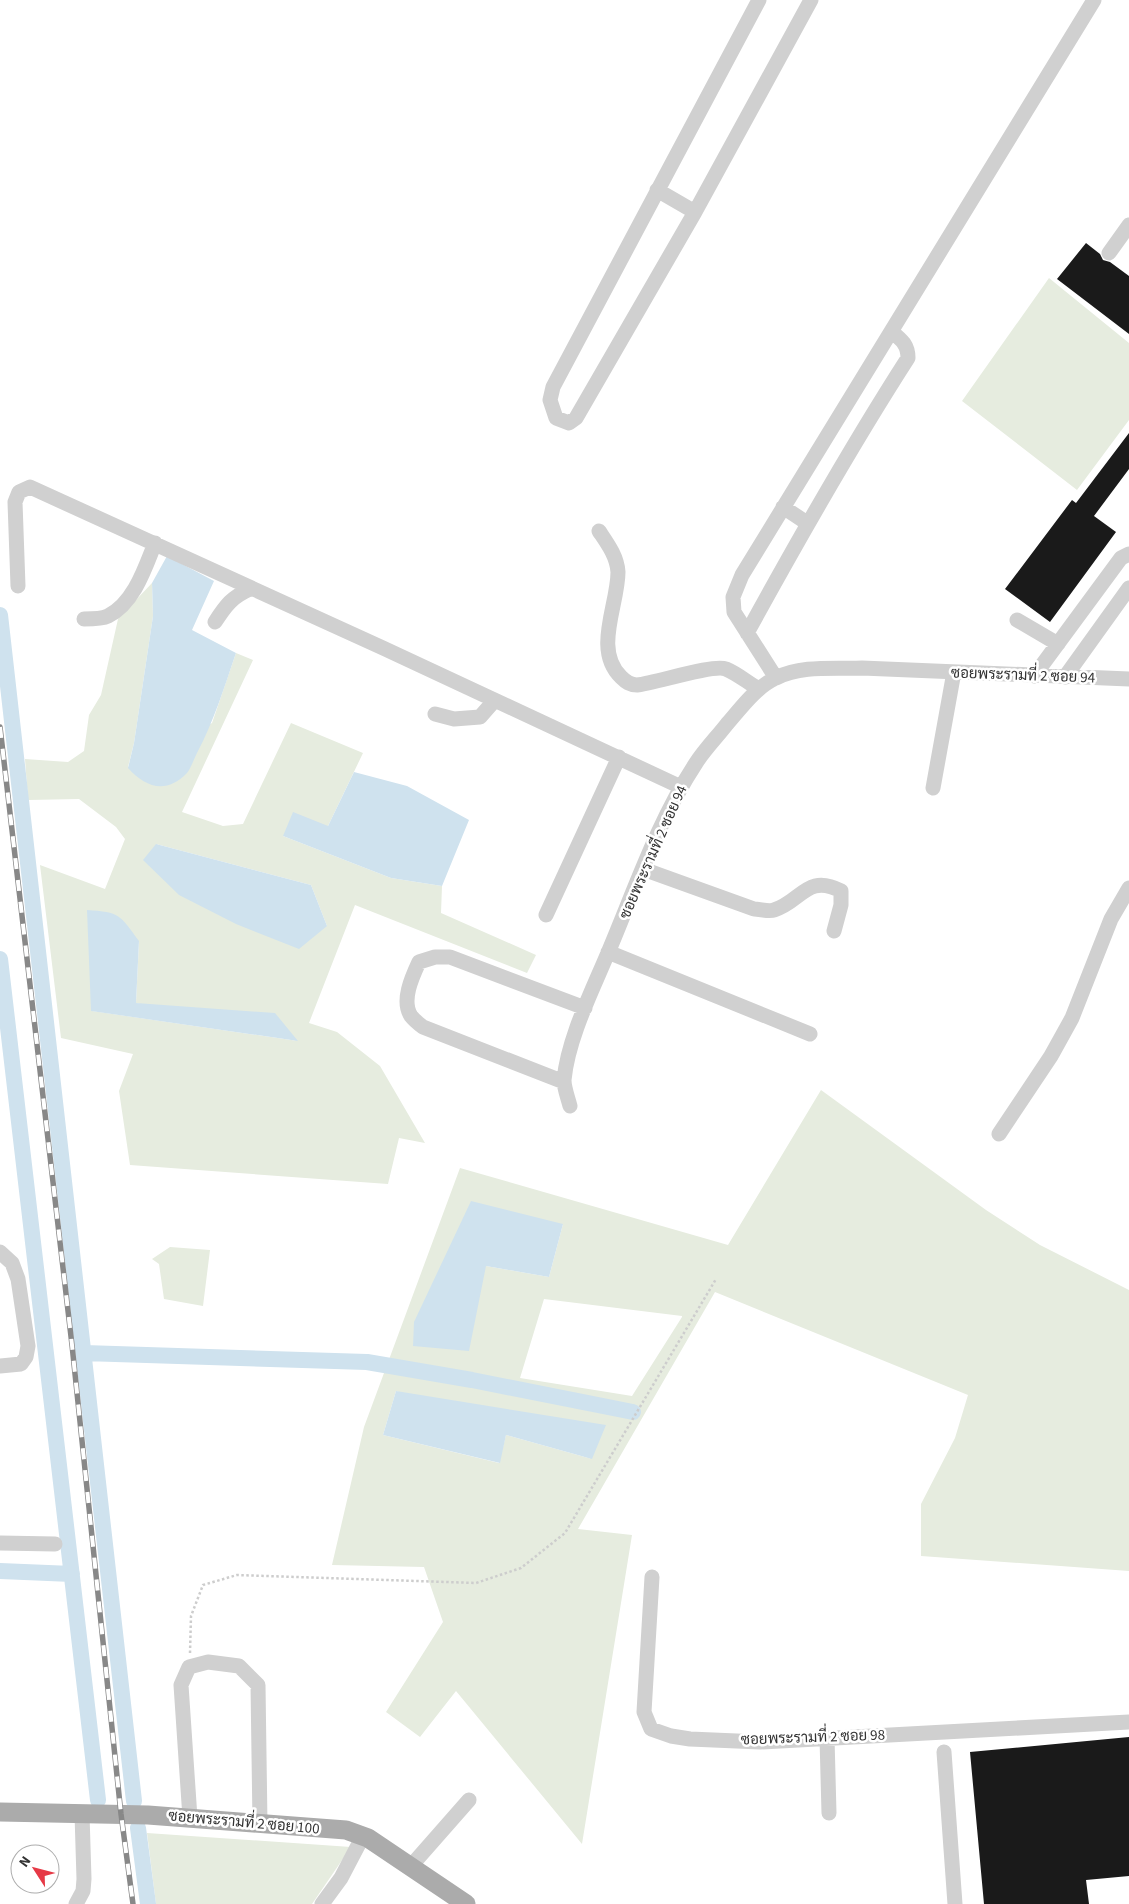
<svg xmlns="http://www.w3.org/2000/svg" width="1129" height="1904" viewBox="0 0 1129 1904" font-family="'Source Sans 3',Sarabun,sans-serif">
<rect width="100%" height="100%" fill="#fff"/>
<path fill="#e6ecdf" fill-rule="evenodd" d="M1049 278 1129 343V420L1077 490 962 401Z
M152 583 153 616 134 743 128 767 212 723 236 653 253 660 182 812 223 826 243 824 291 723 363 753 328 826 283 836 391 878 442 886 441 913 536 955 527 973 355 905 309 1023 337 1032 380 1066 425 1143 399 1138 388 1184 130 1165 119 1091 133 1054 61 1038 40 865 105 889 125 839 116 827 79 799 28 800 25 759 68 762 84 751 89 715 101 695 118 619ZM156 844 311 885 327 926ZM139 941 136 1003 298 1041 92 1011Z
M821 1090 986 1210 1040 1245 1129 1290V1571L921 1556V1504L955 1438 968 1395 715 1292 578 1529 632 1535 582 1844 456 1691 420 1737 386 1712 443 1622 424 1567 332 1565 364 1427 460 1168 728 1245ZM563 1224 549 1277 486 1266ZM544 1299 682 1316V1317L632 1396 520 1378ZM396 1391 592 1459 506 1435 499 1463 383 1435Z
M170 1247 210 1250 203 1306 164 1299 159 1264 152 1259Z
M147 1833 351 1847 312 1904H156Z"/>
<path fill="#cfe2ee" d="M167 556 214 581 192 630 236 653C224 688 214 721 197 753 194 759 191 768 187 773 166 795 145 787 128 768L134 743 153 616 152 583Z
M354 772 407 786 469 820 442 886 391 878 283 836 293 812 328 826Z
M156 844 311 885 327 926 299 949 236 924 179 895 143 860Z
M87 910C120 912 120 915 139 941L136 1003 275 1013 298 1041 91 1011Z
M471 1201 563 1224 549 1277 486 1266 469 1351 413 1346 414 1322Z
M396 1391 606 1425 592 1459 506 1435 500 1463 383 1435Z"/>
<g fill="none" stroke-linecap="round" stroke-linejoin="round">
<path stroke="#cfe2ee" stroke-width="16" d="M0 615 134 1801
M0 959 98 1800
M84 1353 367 1362 472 1380 633 1412
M0 1571 72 1574
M138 1828 148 1904"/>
</g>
<path fill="#1a1a1a" d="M1086 243 1100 254 1103 260 1110 262 1129 276V334L1057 279Z
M1129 433V469L1094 516 1116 532 1050 622 1005 589 1072 500 1076 503Z
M1129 1737V1876L1086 1880 1089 1904H984L970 1752Z"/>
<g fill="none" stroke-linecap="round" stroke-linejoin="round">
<path stroke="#cdcdcd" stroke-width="2.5" stroke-dasharray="2.5 2.5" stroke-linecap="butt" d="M190 1653 191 1616 203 1585 237 1575 476 1583 521 1568 565 1533 716 1279"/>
<path stroke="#d0d0d0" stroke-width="15" d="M759 0 553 387 550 400 556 418 569 423 576 418 695 212 811 0
M657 190 695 212
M1109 253 1129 225
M783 507 807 523
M599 531C607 543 617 556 618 572 618 605 593 650 621 677 626 682 630 685 637 685 656 683 713 664 726 669 738 674 748 683 759 689
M18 586 15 502 19 492 30 487 383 648 681 787
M84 619C91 619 102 619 108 616 134 603 145 568 155 543
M1017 620 1058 644
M215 622C226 605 232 597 250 589
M747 633C798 540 850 448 908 358 908 345 902 340 892 332
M1034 676 1121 558 1129 554
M1065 677 1129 588
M776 678 734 612 733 597 742 575 1094 0
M435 714 454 719 480 717 494 701
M933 788 954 672
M643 869 754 909C760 909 769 912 774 910 801 902 807 873 841 891V905L834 931
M546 915 619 757
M608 952 810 1034
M564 1082 423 1027C419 1024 414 1020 411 1016 401 1001 412 977 419 962L435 957H450L585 1008
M570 1106C568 1098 564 1088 564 1080 568 1037 594 987 610 948 636 886 659 819 696 763 705 749 717 737 727 724 741 708 756 687 776 678 801 665 834 669 862 668L1129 679
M999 1134 1051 1056 1072 1018 1111 919 1129 888
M0 1252 12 1263 18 1279 28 1346 26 1357 21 1364 0 1366
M0 1543 55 1544
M652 1577 644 1712 651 1729 671 1736 690 1739 760 1742 1129 1722
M827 1738 829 1813
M944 1752 955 1904
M190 1818 181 1685 189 1667 208 1662 239 1666 258 1685 260 1824
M411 1866 469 1800
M76 1904 83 1891 84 1879 82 1814
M322 1904 341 1878 363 1836"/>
<path stroke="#ababab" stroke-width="19" d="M0 1812 148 1815 346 1830 368 1838 466 1904"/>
<g stroke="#888" stroke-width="5.5">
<path id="rail" d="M0 727 72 1345 121 1814 133 1904"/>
</g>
<use href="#rail" stroke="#fff" stroke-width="4" stroke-dasharray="11" stroke-linecap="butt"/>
</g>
<g text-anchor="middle" stroke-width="5" stroke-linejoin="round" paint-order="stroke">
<g font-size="15" fill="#333" stroke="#fff">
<text transform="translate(1023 675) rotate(2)" y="5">ซอยพระรามที่ 2 ซอย 94</text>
<text transform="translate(653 852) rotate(-66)" y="5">ซอยพระรามที่ 2 ซอย 94</text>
<text transform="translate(813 1737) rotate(-2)" y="5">ซอยพระรามที่ 2 ซอย 98</text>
<text transform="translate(244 1822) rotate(5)" y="5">ซอยพระรามที่ 2 ซอย 100</text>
</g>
</g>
<g transform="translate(35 1869) rotate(306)"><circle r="24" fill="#ffffff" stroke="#adadad"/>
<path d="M0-4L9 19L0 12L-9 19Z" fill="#e63946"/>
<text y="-8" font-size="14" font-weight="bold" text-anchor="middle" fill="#333333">N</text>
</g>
</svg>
